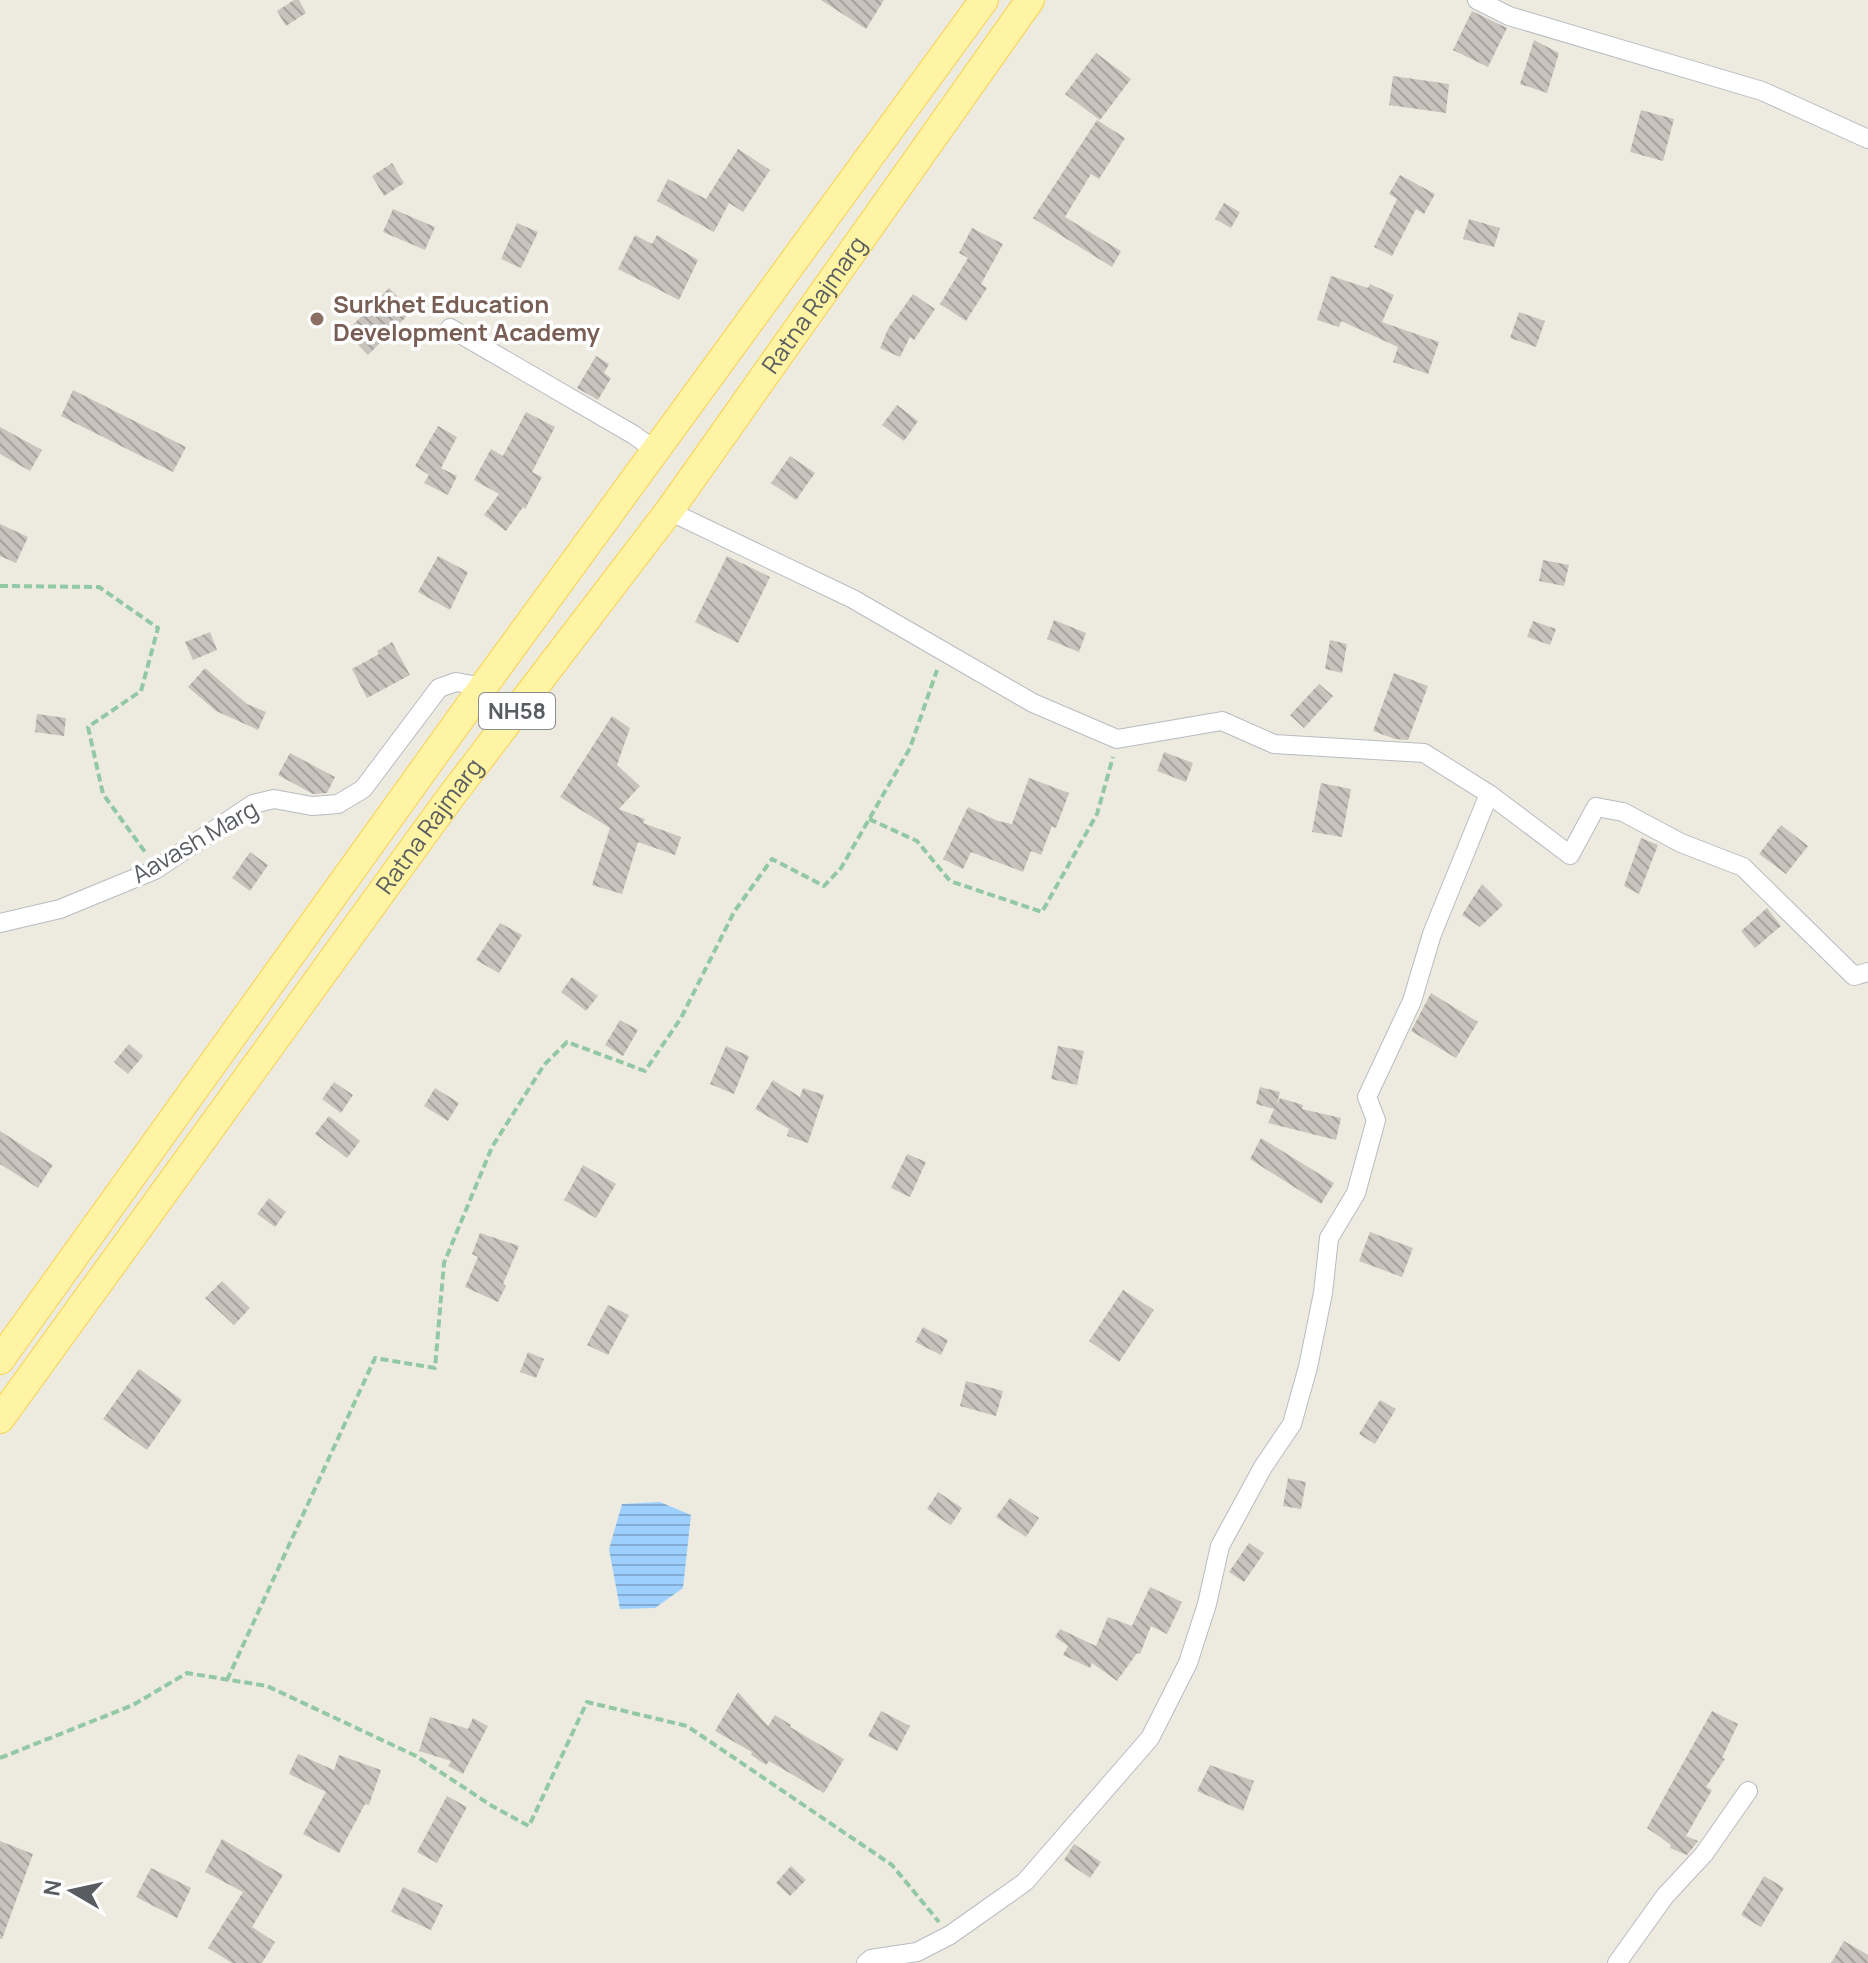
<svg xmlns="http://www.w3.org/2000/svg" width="1868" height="1963" viewBox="0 0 1868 1963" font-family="Manrope,sans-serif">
<defs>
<pattern id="water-rules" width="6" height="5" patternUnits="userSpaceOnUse" patternTransform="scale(2)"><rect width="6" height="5" fill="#9ed0ff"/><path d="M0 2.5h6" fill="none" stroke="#84acd2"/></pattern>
<pattern id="building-back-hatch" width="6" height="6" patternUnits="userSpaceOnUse" patternTransform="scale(2)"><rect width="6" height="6" fill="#c8c4bd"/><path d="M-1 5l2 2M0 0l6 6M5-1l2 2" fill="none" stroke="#a5a29d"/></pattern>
</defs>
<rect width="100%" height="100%" fill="#edebe0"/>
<path fill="url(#water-rules)" d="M660 1502 691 1515 683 1588 655 1608 620 1609 609 1549 622 1504Z"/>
<path fill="url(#building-back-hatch)" d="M294 0H299L306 13 286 26 277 11Z
M821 0H884L866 29Z
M1472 11 1507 28 1488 67 1453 50Z
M1534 40 1559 53 1547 93 1520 84Z
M1096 53 1131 79 1100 120 1065 94Z
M1393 76 1449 84 1446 113 1389 105Z
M1641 110 1674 119 1663 161 1630 152Z
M1097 120 1125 138 1099 179 1091 174 1065 217 1121 251 1112 267 1033 218Z
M738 149 770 170 743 212 729 203 714 232 657 201 668 179 706 199Z
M392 163 404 183 384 196 372 176Z
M1400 175 1435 194 1424 214 1416 209 1392 256 1374 247 1397 199 1389 194Z
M1224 203 1240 212 1231 228 1215 219Z
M393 209 435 227 425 250 383 232Z
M1469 219 1500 228 1494 247 1463 239Z
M517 223 538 232 521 268 501 259Z
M972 228 1003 244 981 284 987 288 966 321 940 304 968 258 959 253Z
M635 235 652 244 657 235 698 260 679 300 618 269Z
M1331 276 1368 288 1370 284 1394 295 1382 322 1439 342 1428 374 1393 362 1398 347 1341 321 1339 327 1317 320Z
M389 288 412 311 368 355 346 332Z
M913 294 935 309 914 340 910 337 900 357 880 348 888 329Z
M1519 312 1545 321 1536 347 1510 338Z
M596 356 609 364 604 373 611 378 598 400 577 388Z
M73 390 186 447 173 472 61 416Z
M897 405 918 421 904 441 882 425Z
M526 412 555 427 532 472 542 477 525 509 523 507 506 531 484 515 499 494 474 480 491 449 503 456Z
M438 426 457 437 441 468 457 476 448 495 424 483 429 475 415 466Z
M0 427 42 450 30 471 0 454Z
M790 456 815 473 796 500 771 483Z
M0 524 28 537 16 563 0 556Z
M438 556 468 572 450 610 418 592Z
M727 556 770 577 738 643 695 622Z
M1543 560 1569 565 1564 586 1539 581Z
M1054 620 1086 633 1079 652 1047 639Z
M1533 621 1556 629 1550 645 1527 637Z
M210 632 217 650 193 660 185 642Z
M1330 640 1347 644 1342 673 1325 669Z
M392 642 410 675 367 698 352 669 379 654 377 651Z
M205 668 247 704 266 712 258 730 216 711 188 687Z
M1394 673 1428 686 1408 740 1395 739 1373 731Z
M1319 684 1333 696 1304 728 1290 715Z
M37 714 66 718 64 736 35 732Z
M612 716 630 728 617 765 640 786 619 809 645 819 643 823 681 837 675 855 638 842 622 894 592 885 610 828 560 797Z
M1164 752 1193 763 1186 782 1157 771Z
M290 753 335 777 327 793 313 794 278 775Z
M1029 778 1069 793 1056 828 1052 826 1041 855 1031 851 1023 872 971 852 963 869 943 859 968 807 998 821 1012 824Z
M1321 783 1351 789 1342 837 1312 832Z
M1781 825 1808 846 1786 874 1759 854Z
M1641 838 1658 845 1639 894 1624 886Z
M250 852 268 865 250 891 232 878Z
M1482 884 1503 905 1480 927 1462 915Z
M1767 908 1781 926 1755 948 1741 931Z
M500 923 522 935 499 973 476 960Z
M572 977 598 996 586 1011 561 992Z
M1431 993 1478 1022 1456 1058 1411 1031Z
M620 1020 638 1030 623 1056 605 1045Z
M129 1044 143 1056 128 1074 114 1062Z
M726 1046 749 1056 734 1094 710 1084Z
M1058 1046 1084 1051 1077 1085 1051 1079Z
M773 1080 800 1097 803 1088 824 1095 808 1143 787 1136 789 1129 755 1109Z
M334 1082 353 1095 341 1113 322 1099Z
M1260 1087 1280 1092 1277 1104 1280 1098 1303 1105 1302 1109 1341 1118 1336 1140 1268 1123 1274 1109 1256 1104Z
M435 1088 459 1103 448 1121 424 1106Z
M329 1116 360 1141 347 1158 315 1134Z
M0 1131 53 1165 38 1188 0 1164Z
M1261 1138 1334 1183 1321 1204 1250 1159Z
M907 1154 926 1162 910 1197 891 1188Z
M583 1165 616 1184 596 1218 564 1200Z
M269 1198 286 1212 275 1227 257 1214Z
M1370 1232 1413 1248 1402 1277 1359 1261Z
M480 1233 519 1246 503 1284 506 1286 498 1302 465 1287 478 1257 472 1254Z
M222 1281 250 1308 234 1325 205 1298Z
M1123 1290 1154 1310 1119 1362 1089 1341Z
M608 1305 629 1315 608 1355 587 1345Z
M923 1327 948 1340 941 1355 915 1342Z
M528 1352 544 1359 536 1378 520 1372Z
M139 1369 182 1400 147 1450 103 1419Z
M966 1381 1003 1391 996 1416 960 1406Z
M1380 1400 1396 1409 1375 1444 1359 1434Z
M1288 1478 1306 1482 1301 1509 1283 1506Z
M938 1492 962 1508 951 1525 927 1509Z
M1010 1498 1039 1518 1026 1537 996 1517Z
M1249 1543 1264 1553 1244 1582 1229 1572Z
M1150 1587 1182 1602 1167 1634 1151 1626 1140 1654 1137 1653 1117 1681 1092 1663 1090 1668 1063 1655 1068 1646 1055 1637 1060 1629 1096 1646 1108 1617 1132 1626Z
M738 1692 768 1726 775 1715 791 1725 790 1727 844 1759 824 1793 769 1761 766 1765 751 1755 752 1752 715 1731Z
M881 1711 910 1726 897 1751 868 1736Z
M1712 1711 1738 1724 1722 1758 1725 1759 1706 1787 1712 1790 1686 1836 1698 1841 1687 1855 1670 1848 1671 1845 1647 1828Z
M430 1717 468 1729 473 1718 488 1726 463 1774 448 1766 451 1761 419 1751Z
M298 1754 334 1770 339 1755 381 1770 369 1805 365 1804 339 1853 303 1834 326 1792 289 1774Z
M1210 1765 1254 1781 1243 1811 1197 1791Z
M447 1796 467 1807 437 1863 417 1852Z
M222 1839 283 1875 252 1927 275 1942 262 1963H232L208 1948 243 1892 205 1872Z
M0 1841 33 1854 2 1939H0Z
M1074 1844 1101 1862 1090 1878 1064 1860Z
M791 1866 806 1880 790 1896 776 1883Z
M151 1868 191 1888 177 1918 136 1897Z
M1764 1876 1784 1888 1761 1927 1741 1915Z
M403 1887 443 1905 431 1930 391 1912Z
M1844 1941 1868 1955V1963H1831Z"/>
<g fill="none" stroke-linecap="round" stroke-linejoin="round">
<g stroke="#b8bbc0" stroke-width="20">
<path id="minor" d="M1477 0 1509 16 1762 91 1868 139
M450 328 634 435 656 451
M669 511 853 599 1033 703 1117 739 1222 721 1274 744 1424 753 1489 794 1570 855 1596 807 1623 812 1681 843 1743 867 1854 976 1868 972
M0 923 60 909 155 870 253 804 274 799 312 806 338 804 363 789 439 688 456 682 483 687
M866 1963 871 1959 917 1952 950 1935 1025 1882 1150 1738 1188 1663 1207 1604 1220 1546 1263 1467 1292 1424 1308 1367 1323 1293 1329 1238 1356 1193 1376 1120 1367 1097 1412 1001 1432 934 1489 794
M1617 1963 1665 1896 1704 1854 1748 1791"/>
</g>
<g stroke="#f9d14d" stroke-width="30">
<g id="primary">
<path d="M0 1360 483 687 984 0"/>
<path id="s1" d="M0 1419 449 799 669 511 1030 0"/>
</g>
</g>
<path stroke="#93c8a4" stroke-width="4" stroke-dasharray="8 4" stroke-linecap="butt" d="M0 586 99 587 158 628 141 691 88 727 103 794 145 852
M869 819 917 841 950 881 1042 912 1097 814 1113 757
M227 1680 375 1358 435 1368 444 1263 492 1147 544 1065 567 1042 645 1071 681 1018 734 912 772 859 824 886 841 868 910 748 937 670
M0 1758 133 1705 187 1673 267 1686 416 1756 492 1806 529 1826 587 1702 687 1726 892 1865 939 1922"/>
<use href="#minor" stroke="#fff" stroke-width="18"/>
<use href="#primary" stroke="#fff4a3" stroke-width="28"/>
</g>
<circle fill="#8d6e63" stroke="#fff" stroke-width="3" cx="317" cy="319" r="8"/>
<g text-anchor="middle" stroke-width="7" stroke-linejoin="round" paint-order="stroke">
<rect fill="#fff" stroke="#8b8e91" stroke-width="2" x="479" y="693" width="76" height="36" rx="6"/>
<g font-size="22" font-weight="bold" fill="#595d62">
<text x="517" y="719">NH58</text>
</g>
<g font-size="24" fill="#595d62" stroke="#fff">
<text dy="8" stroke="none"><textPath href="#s1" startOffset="1380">Ratna Rajmarg</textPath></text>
<text dy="8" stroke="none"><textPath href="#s1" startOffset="732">Ratna Rajmarg</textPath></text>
<text transform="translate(195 842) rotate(-30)" y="8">Aavash Marg</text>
</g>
<g font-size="24" font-weight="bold" fill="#785e54" stroke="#fff" text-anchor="start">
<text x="333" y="313">Surkhet Education<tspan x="333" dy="28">Development Academy</tspan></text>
</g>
</g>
<g transform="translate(72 1891) rotate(279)" stroke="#ffffff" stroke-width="6" paint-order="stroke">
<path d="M0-6L14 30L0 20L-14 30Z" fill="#595d62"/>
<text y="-12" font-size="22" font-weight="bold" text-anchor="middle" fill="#595d62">N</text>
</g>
</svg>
